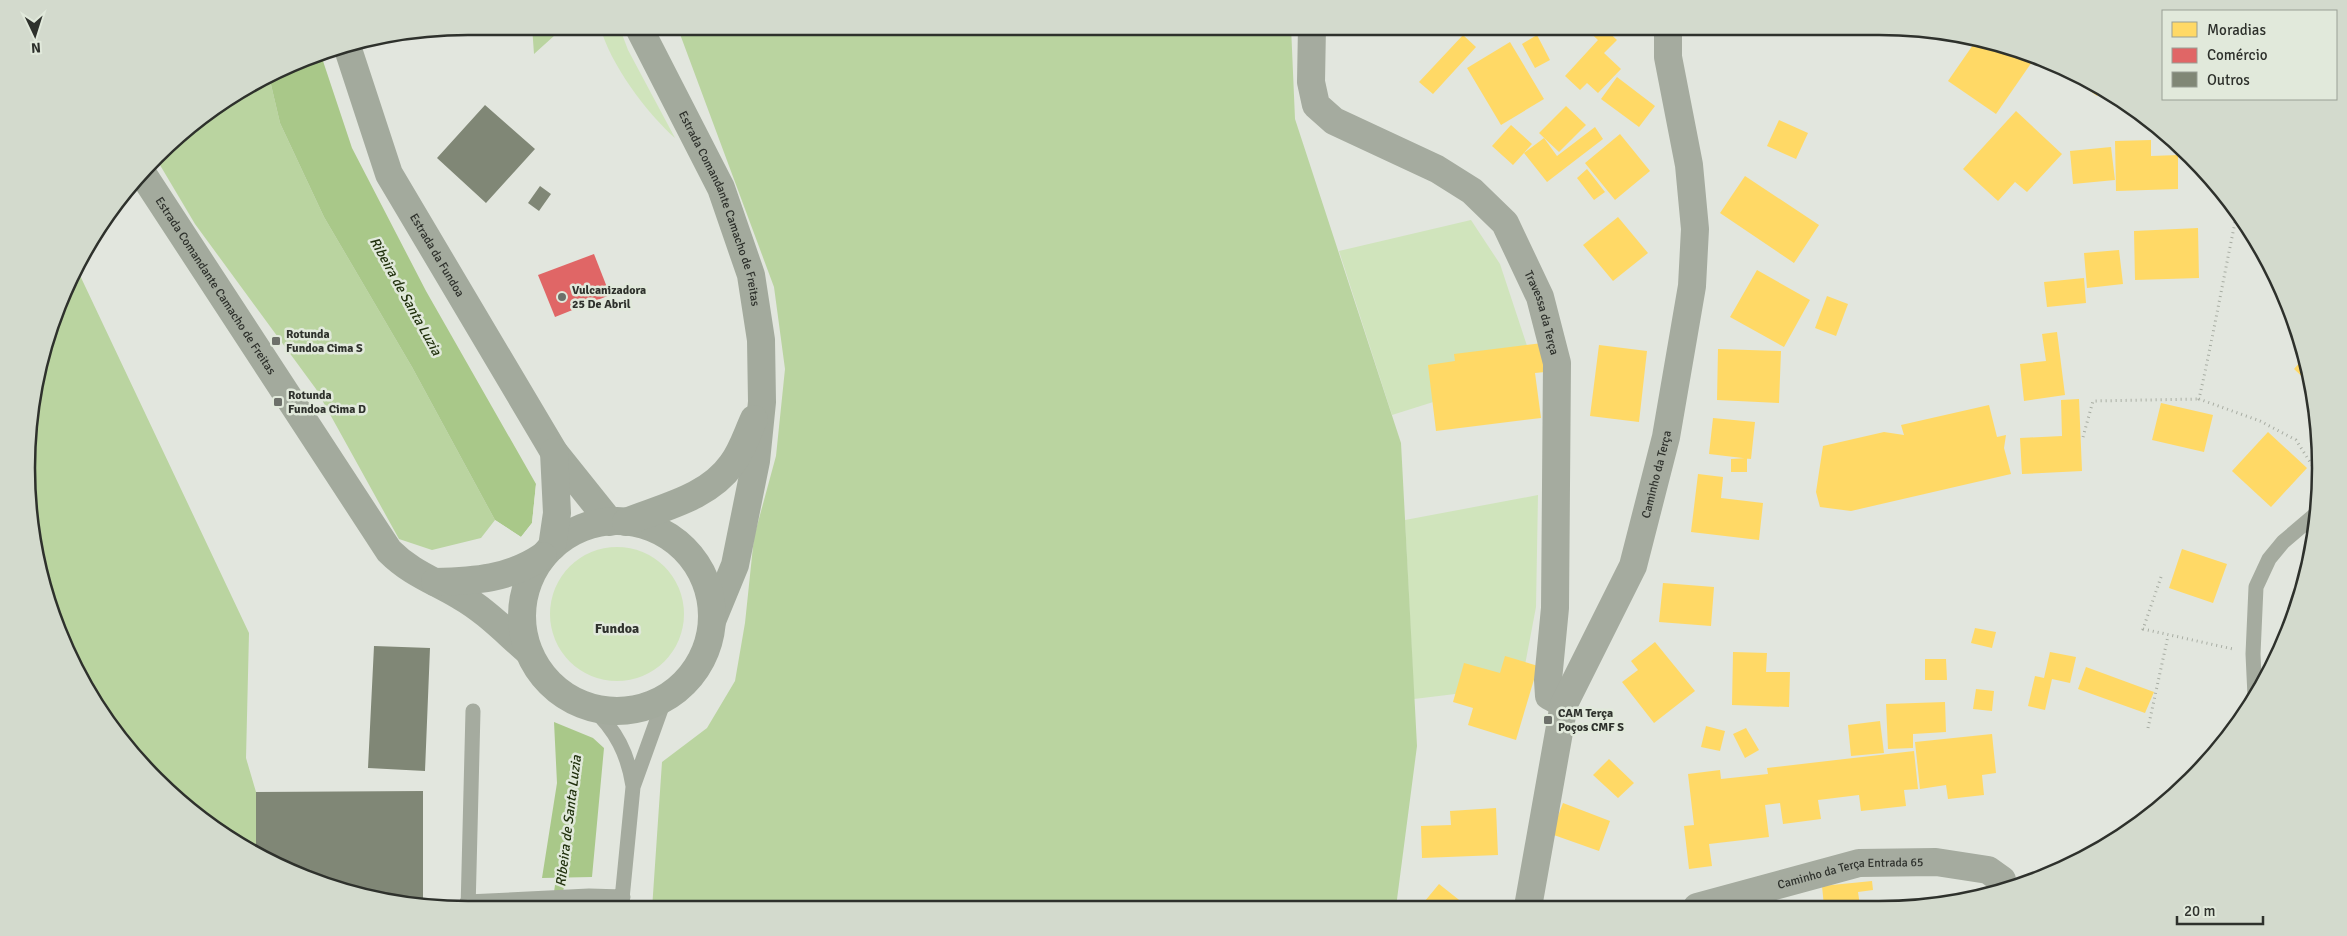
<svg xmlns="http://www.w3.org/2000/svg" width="2347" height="936" viewBox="0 0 2347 936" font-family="Signika,sans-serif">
<rect width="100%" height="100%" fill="#e2e6de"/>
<path fill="#d0e4bc" d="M600 26H619L628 50 675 138C646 112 610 64 600 26Z
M1471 220 1500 264 1535 370 1392 415 1339 251Z
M1538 495 1536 607 1521 686 1414 699 1405 520Z
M550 614a67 67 0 1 1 134 0a67 67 0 1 1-134 0Z"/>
<path fill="#bad4a0" d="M532 26H565L534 54Z
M677 26H1291L1295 119 1401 443 1417 746 1396 907 652 909 662 762 707 728 735 681 745 623 754 537 776 456 785 369 774 287Z
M269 76 280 123 324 217 412 367 495 520 481 538 432 550 399 539 316 389 195 224 157 160 177 136 247 85Z
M76 267 249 633 246 758 256 792V849L199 818 136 759 86 689 35 554 30 410 50 326Z"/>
<path fill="#a9c889" d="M320 52 352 148 426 291 536 484 532 523 521 537 495 520 412 367 324 217 280 123 269 76Z
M554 722 593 738 604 748 592 877 542 878 557 783Z"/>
<path fill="#e2e6de" d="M536 484 539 489 538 509 535 524 520 540 497 525 495 520 521 537 532 523Z"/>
<path fill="#ffd966" d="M1583 26H1602L1617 40 1604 53 1621 69 1598 93 1587 83 1580 90 1565 76 1598 40Z
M1463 35 1476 47 1433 94 1419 82Z
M1537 35 1550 60 1535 68 1522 44Z
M1510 42 1544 99 1501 125 1467 68Z
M1975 42 1988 50 1992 45 2021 50 2036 56 1996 114 1948 81Z
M1617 77 1655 106 1639 127 1601 99Z
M2090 81 2102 87 2097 96 2086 88Z
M1566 106 1586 125 1559 152 1539 133Z
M2016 111 2062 154 2027 192 2015 182 1998 201 1963 169Z
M1779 120 1808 133 1796 159 1767 146Z
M1511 125 1532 144 1513 165 1492 146Z
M1595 127 1603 139 1547 182 1524 153 1544 138 1557 156Z
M1620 134 1650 171 1615 200 1585 163Z
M2151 140V156L2178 155V189L2116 191 2115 141Z
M2111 147 2115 180 2073 184 2070 151Z
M1587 169 1605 192 1594 200 1577 178Z
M1745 176 1819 225 1794 263 1720 213Z
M1618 217 1648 253 1613 281 1583 245Z
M2198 228 2199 278 2135 280 2134 231Z
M2119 250 2123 284 2087 288 2084 253Z
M1757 270 1810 300 1784 347 1730 317Z
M2084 278 2086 303 2047 307 2044 282Z
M1827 296 1848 304 1836 336 1815 328Z
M2057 332 2065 395 2024 401 2020 364 2046 361 2042 334Z
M1551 342 1555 371 1535 373 1541 418 1436 431 1428 365 1455 361 1454 354Z
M1599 345 1647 351 1639 422 1590 416Z
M1718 349 1781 351 1779 403 1717 400Z
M2306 355 2310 381 2309 383 2294 369Z
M2079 399 2082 471 2022 474 2020 438 2062 436 2061 400Z
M2161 403 2213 415 2204 452 2152 440Z
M1989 405 1997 437 2006 435 2004 448 2011 474 1851 511 1820 507 1816 492 1823 446 1884 432 1904 435 1901 425Z
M1713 418 1755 422 1751 459 1709 454Z
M2268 432 2307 468 2271 507 2232 471Z
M1747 458V472H1731V459Z
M1698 474 1723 477 1721 498 1763 503 1759 540 1691 532Z
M2182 549 2227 564 2213 603 2169 588Z
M1663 583 1714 587 1711 626 1659 622Z
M1975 628 1996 632 1992 648 1971 643Z
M1655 642 1695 691 1654 723 1622 682 1638 670 1631 661Z
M1733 652 1767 653 1766 672H1790L1789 707 1732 705Z
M2050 652 2076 657 2070 683 2052 679 2045 710 2028 706 2035 676 2044 678Z
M1505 656 1538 666 1516 740 1468 725 1473 708 1453 702 1464 663 1500 673Z
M1925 659H1946L1947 680H1925Z
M2086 667 2154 692 2145 713 2078 689Z
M1976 689 1994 691 1992 711 1973 709Z
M1945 702 1946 732 1913 734V748L1888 749 1886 704Z
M1880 721 1884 753 1851 756 1848 725Z
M1706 726 1725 731 1720 751 1701 747Z
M1746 728 1759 750 1745 758 1733 734Z
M1992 734 1996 773 1982 775 1984 795 1948 799 1946 785 1920 789 1915 742Z
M1914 751 1918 789 1904 790 1906 806 1861 811 1859 795 1818 800 1821 819 1783 824 1780 803 1765 805 1769 837 1709 844 1712 866 1689 869 1684 826 1694 825 1688 774 1720 770 1721 779 1768 774 1767 768Z
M1609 759 1634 783 1618 798 1593 775Z
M1563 803 1610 821 1599 851 1551 834Z
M1496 808 1498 855 1422 858 1421 826 1451 825 1450 811Z
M1872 881 1873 890 1858 892 1860 906H1824L1822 886Z
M1439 884 1468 907H1420Z
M1905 900V906H1882V901Z"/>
<path fill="#e06666" d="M594 254 610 295 555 317 538 275Z"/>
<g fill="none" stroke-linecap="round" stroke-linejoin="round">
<path stroke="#a9c889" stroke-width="9" d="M556 910 562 868"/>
</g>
<path fill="#808776" d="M485 105 535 149 486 203 437 158Z
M540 186 551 194 539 211 528 203Z
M374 646 430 648 425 771 368 768Z
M423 791V902L326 886 256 849V792Z"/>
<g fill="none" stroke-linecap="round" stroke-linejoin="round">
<path stroke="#a8ada3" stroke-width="3" stroke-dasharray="1 4" stroke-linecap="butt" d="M2213 181 2210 186 2235 208
M2235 208 2237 213C2224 275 2213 337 2199 399L2260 421 2296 440 2319 476
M2083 437 2093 401 2199 399
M2161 577 2143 629 2233 649
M2148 728 2168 636"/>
<path stroke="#a5ab9f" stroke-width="15" d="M2255 696 2253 654 2256 587 2269 559 2283 542 2317 513
M592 708C616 730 628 754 633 786
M467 902 589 896 623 897
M621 909 633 787 665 698
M468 910 473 711"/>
<g stroke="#a5ab9f" stroke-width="28">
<path id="s1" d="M1312 26 1311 82 1316 105 1334 121 1437 169 1472 191 1505 223 1540 297 1557 363 1555 608 1548 680 1549 696 1564 704"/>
<path id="s2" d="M1528 907 1564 704 1633 566 1666 437 1692 286 1695 229 1689 165 1668 57V26"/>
<path id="s3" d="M1697 907 1859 863 1936 862 1988 870 2002 880"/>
</g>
<g stroke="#a3aa9d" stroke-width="28">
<path id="s4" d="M638 26 721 188 751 275 761 340 762 402 756 461 735 565 712 621"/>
<path id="s5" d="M347 46 389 174 554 452 610 522"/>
<path id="s6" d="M144 176 389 551C411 573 433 580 460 596 485 610 506 632 528 651"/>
<circle cx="617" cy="616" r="95"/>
<path d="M626 522C663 507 708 498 732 464 742 451 747 434 754 419"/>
<path d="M552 547 557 513 554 452"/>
<path d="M435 582C475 581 509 579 543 556"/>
</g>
</g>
<g fill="#6d706a" stroke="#e1e9db" stroke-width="2">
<circle cx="562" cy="297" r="5"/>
<rect x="271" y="336" width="10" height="10" rx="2.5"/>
<rect x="273" y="397" width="10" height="10" rx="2.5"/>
<rect x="1543" y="715" width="10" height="10" rx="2.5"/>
</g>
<g text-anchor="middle" stroke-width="5" stroke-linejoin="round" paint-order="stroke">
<g font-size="12" fill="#2e312c" stroke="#e1e9db">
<text dy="4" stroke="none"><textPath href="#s4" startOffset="201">Estrada Comandante Camacho de Freitas</textPath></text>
<text dy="4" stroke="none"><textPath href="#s5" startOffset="229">Estrada da Fundoa</textPath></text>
<text dy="4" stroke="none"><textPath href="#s6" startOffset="131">Estrada Comandante Camacho de Freitas</textPath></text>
<text dy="4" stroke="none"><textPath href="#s1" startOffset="402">Travessa da Terça</textPath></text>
<text dy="4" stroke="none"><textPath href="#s2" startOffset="455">Caminho da Terça</textPath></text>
<text dy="4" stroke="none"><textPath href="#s3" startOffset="158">Caminho da Terça Entrada 65</textPath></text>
</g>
<g font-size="12" font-weight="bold" fill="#2e312c" stroke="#e1e9db" text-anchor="start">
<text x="572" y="294">Vulcanizadora<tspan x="572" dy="14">25 De Abril</tspan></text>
<text x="286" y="338">Rotunda<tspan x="286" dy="14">Fundoa Cima S</tspan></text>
<text x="288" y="399">Rotunda<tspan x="288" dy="14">Fundoa Cima D</tspan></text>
<text x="1558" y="717">CAM Terça<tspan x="1558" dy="14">Poços CMF S</tspan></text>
</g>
<g font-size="14" font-style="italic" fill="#1f2f0b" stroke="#e1e9db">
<text transform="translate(406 296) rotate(61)" y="5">Ribeira de Santa Luzia</text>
<text transform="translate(568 821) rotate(-83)" y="5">Ribeira de Santa Luzia</text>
</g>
<g font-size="14" font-weight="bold" fill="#2e312c" stroke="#e1e9db">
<text x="617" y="633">Fundoa</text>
</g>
</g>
<path d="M0 0H2347V936H0ZM468 35H1879A433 433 0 0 1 2312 468V468A433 433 0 0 1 1879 901H468A433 433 0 0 1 35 468V468A433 433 0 0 1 468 35Z" fill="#d3dacd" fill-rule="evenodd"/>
<path fill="none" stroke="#2e312c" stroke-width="2.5" d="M468 35H1879A433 433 0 0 1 2312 468V468A433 433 0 0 1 1879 901H468A433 433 0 0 1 35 468V468A433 433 0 0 1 468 35Z"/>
<rect x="2162" y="10" width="175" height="90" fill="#e1e9db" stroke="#999f95"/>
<rect x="2172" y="22" width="25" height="15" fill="#ffd966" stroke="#999f95"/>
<text x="2207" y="35" font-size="15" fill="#2e312c">Moradias</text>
<rect x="2172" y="48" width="25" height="15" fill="#e06666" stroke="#999f95"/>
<text x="2207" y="60" font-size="15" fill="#2e312c">Comércio</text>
<rect x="2172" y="72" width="25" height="15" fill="#808776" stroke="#999f95"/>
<text x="2207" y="85" font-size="15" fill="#2e312c">Outros</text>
<g transform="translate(35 35) rotate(176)" stroke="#e1e9db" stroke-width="4" paint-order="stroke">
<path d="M0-4L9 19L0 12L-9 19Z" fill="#2e312c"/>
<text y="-8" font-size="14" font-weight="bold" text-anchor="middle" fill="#2e312c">N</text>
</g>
<path d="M2177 916v8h86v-8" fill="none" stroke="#2e312c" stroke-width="2.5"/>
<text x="2184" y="916" font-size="15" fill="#2e312c" stroke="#e1e9db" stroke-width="4" paint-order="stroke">20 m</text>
</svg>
